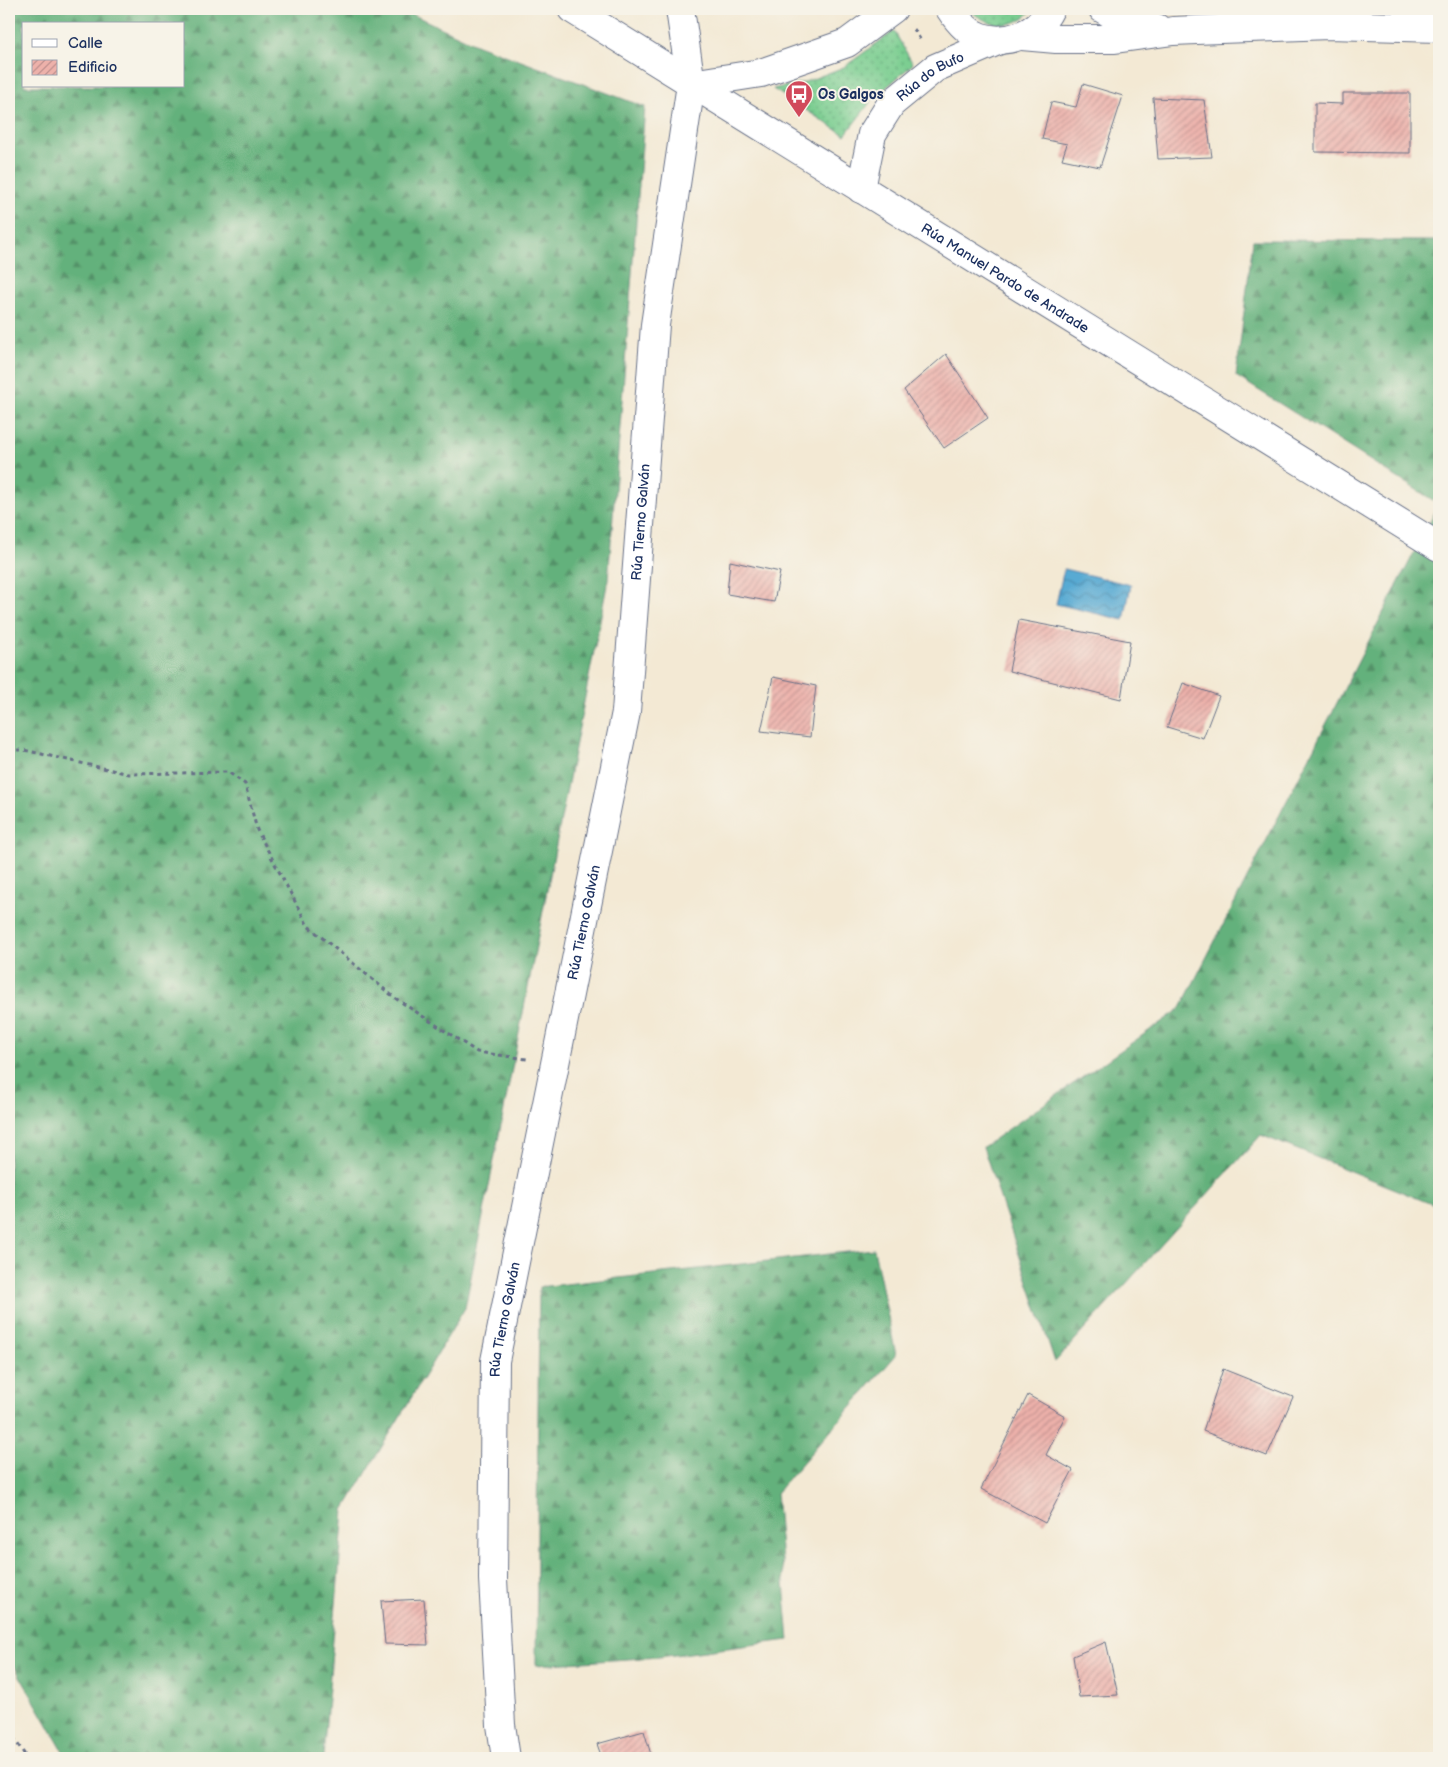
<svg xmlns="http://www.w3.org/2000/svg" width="1448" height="1767" viewBox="0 0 1448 1767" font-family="'Balsamiq Sans',sans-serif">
<defs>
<pattern id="grass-dots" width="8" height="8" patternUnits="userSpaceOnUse" patternTransform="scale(1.25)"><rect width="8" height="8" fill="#7bce91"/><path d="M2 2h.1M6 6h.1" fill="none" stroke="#64a87a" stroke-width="1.8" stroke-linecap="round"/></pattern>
<pattern id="forest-firs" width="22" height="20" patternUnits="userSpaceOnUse" patternTransform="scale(1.25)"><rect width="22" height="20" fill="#64b17b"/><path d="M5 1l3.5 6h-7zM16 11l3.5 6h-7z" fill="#529068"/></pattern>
<pattern id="water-waves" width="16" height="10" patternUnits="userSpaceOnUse" patternTransform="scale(1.25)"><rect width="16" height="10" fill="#58aad3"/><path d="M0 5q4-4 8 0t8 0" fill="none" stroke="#488bae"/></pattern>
<pattern id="building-hatch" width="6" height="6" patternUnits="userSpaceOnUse" patternTransform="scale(1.25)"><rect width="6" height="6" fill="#edb1aa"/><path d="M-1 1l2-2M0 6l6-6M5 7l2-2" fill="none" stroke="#bf908e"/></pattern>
</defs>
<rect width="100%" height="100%" fill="#f7f3e8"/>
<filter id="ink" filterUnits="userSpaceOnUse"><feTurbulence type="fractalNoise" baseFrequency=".02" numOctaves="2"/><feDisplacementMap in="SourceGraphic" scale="10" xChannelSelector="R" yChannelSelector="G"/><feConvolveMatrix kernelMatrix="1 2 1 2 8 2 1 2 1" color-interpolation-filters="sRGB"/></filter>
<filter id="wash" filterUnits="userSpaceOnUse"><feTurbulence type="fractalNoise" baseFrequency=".0096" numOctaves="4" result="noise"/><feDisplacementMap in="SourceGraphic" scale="20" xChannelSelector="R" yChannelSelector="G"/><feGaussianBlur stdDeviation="1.12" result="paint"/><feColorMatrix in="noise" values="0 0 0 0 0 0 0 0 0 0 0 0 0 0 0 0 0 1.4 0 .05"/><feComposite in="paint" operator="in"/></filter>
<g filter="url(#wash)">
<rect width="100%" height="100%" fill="#f3e9d4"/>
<path fill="url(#grass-dots)" stroke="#4b7e78" d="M968 9H1033C1020 25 999 29 981 18 976 15 971 13 968 9Z
M894 31 913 64 872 100 845 135 773 89 805 82 844 67Z"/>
<path fill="url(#forest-firs)" stroke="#40706c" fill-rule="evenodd" d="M9 9H401L478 45 645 107 608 580 465 1308 344 1510 323 1758H67L9 1657ZM24 24H184V86H24Z
M1253 240 1439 241V1207L1261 1135 1055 1362 983 1147 1180 1009 1439 504 1236 376Z
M874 1249 896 1355 776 1493 789 1640 659 1657 536 1665 539 1287Z"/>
<path fill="url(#water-waves)" stroke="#3a6c98" d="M1064 569 1131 585 1124 620 1056 604Z"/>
<g id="blocks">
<path fill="url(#building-hatch)" d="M1083 84 1123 96 1100 167 1062 159 1067 144 1042 139 1051 102 1076 107Z
M1343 93H1410V153L1315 152V103L1343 104Z
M1153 98 1204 100 1212 157 1158 159Z
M946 354 988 418 944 448 904 390Z
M730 561 780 572 774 602 727 594Z
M1019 620 1130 641 1121 699 1009 671Z
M773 677 816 686 810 737 761 731Z
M1183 683 1219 696 1203 738 1167 727Z
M1223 1369 1293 1397 1267 1456 1203 1431Z
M1028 1395 1065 1416 1046 1455 1073 1470 1045 1523 981 1489Z
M424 1599 428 1645 385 1644 381 1601Z
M1106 1642 1118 1695 1079 1697 1073 1656Z
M644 1731 652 1758H602L597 1744Z"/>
</g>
</g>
<g filter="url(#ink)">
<use href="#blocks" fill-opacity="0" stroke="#677087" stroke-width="1"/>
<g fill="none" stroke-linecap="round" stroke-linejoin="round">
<g stroke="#677087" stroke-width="30">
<g id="minor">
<path id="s1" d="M572 9 1439 547"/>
<path d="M950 9C957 20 968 33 981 37 1007 45 1038 34 1050 9"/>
<path d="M1103 9 1118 18 1157 28"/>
<path d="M1022 36 1056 39H1115L1173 31 1220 29 1329 25 1439 28"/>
<path d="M691 84 761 73 847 43 893 9"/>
<path id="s2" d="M861 189 872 134 891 104 935 68 1000 40"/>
<path id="s3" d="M506 1758 501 1725 493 1579 495 1361 626 712 655 325 691 84 680 9"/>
</g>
</g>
<path stroke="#677087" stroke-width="3" stroke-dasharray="4 4" stroke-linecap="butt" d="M914 29 921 41
M9 750H24L129 774 228 772 245 784 257 830 308 926 395 998 477 1052 527 1059
M9 1731 27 1758"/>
<use href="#minor" stroke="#fff" stroke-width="28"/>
</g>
</g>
<defs>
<g id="bus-pin" transform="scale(1.4375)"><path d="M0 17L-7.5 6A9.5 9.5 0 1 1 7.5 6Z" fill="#d1495b" stroke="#f7f3e8"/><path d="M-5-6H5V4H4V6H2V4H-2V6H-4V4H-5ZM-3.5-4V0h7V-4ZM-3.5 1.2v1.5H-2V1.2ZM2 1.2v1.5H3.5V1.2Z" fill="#fff"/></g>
</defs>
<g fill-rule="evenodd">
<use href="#bus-pin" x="799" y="94"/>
</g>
<g text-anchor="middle" stroke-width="4" stroke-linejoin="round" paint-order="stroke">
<g font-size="14" fill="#1b2f5e" stroke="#f7f3e8">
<text dy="5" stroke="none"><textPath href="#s2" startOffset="140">Rúa do Bufo</textPath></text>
<text dy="5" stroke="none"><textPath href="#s1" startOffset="510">Rúa Manuel Pardo de Andrade</textPath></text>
<text dy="5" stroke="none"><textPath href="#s3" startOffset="1250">Rúa Tierno Galván</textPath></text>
<text dy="5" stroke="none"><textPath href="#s3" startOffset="845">Rúa Tierno Galván</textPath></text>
<text dy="5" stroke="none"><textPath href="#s3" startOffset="440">Rúa Tierno Galván</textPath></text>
</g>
<g font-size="14" font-weight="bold" fill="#1b2f5e" stroke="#f7f3e8" text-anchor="start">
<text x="818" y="99">Os Galgos</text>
</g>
</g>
<rect width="1448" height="1767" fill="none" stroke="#f7f3e8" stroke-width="30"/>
<rect x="22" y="22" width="162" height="65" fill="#f7f3e8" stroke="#9fa5b1"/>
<rect x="32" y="39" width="25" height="8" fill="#ffffff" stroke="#9fa5b1"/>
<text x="68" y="48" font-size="15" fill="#1b2f5e">Calle</text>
<rect x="32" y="60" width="25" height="15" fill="url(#building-hatch)" stroke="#9fa5b1"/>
<text x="68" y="72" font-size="15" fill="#1b2f5e">Edificio</text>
</svg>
